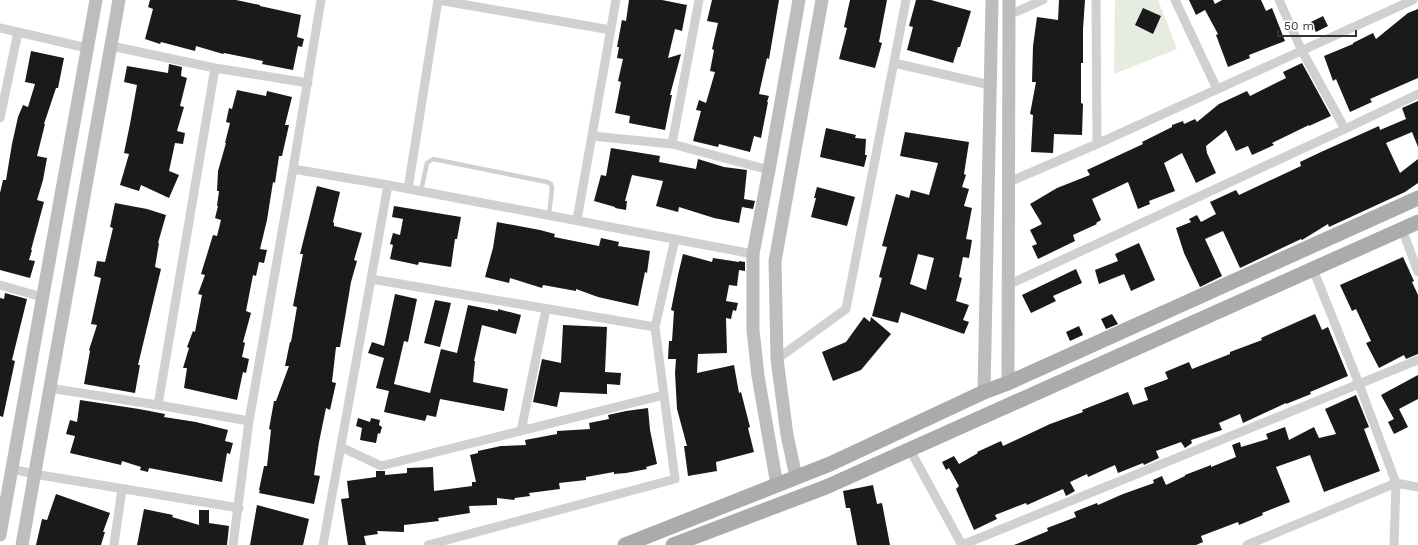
<svg xmlns="http://www.w3.org/2000/svg" width="1418" height="545" viewBox="0 0 1418 545" font-family="'Work Sans',sans-serif">
<rect width="100%" height="100%" fill="#fff"/>
<path fill="#e6ecdf" d="M1115 0H1158L1177 49 1114 74Z"/>
<path fill="#1a1a1a" fill-rule="evenodd" d="M150 0H236L260 5V6L301 15 297 37 304 39 302 47 298 46 293 70 262 64 263 61 224 53 223 54 196 46 195 51 161 42 160 44 145 39 153 9 148 7Z
M629 0H662L687 5 682 31 675 29 668 58 681 54 670 95H672L665 130 629 123 630 116 615 113 621 82 618 81 623 59 617 58 619 47H617L622 20 626 21Z
M712 0H779L769 59 767 58 759 94 769 96 767 102H768L761 138 754 136 750 152 719 144 718 147 693 141 701 111 696 110 699 100 706 103 715 72 710 71 714 50 712 49 718 23 707 21Z
M850 0H887L879 42 882 43 875 68 839 59 847 28 844 27Z
M916 0H931L971 11 960 47H958L953 63 907 50 913 27 909 26Z
M1059 0H1085L1083 29V63H1081V103L1083 104 1082 135 1054 134 1053 153 1031 152 1033 115 1030 114 1036 82H1032L1033 46 1037 17 1058 20Z
M1189 0H1213L1215 4 1222 0H1261L1266 11 1272 8 1285 41 1249 55 1250 58 1228 67 1216 35 1218 34 1205 10 1196 15Z
M1143 8 1161 16 1153 34 1135 25Z
M1418 9V78L1370 99 1372 102 1350 112 1336 79 1333 81 1324 56 1353 44V43L1373 33 1376 39 1408 13Z
M1323 16 1328 26 1316 32 1311 22Z
M31 51 64 58 58 88H56L44 124H45L37 156 47 158 43 180 37 200 44 202 31 250H32L29 260 35 261 30 278 0 270V193L3 180H6L12 144 18 117 23 105 28 107 35 84 25 82Z
M1302 63 1331 116 1309 126V125L1272 143 1274 145 1252 155 1248 146 1236 151 1226 130 1206 146 1207 153 1216 173 1196 183 1182 153 1164 163 1175 191 1149 201 1150 204 1138 209 1128 182 1092 199 1101 220 1096 223 1097 224 1073 235 1075 241 1038 259 1032 246 1037 244 1030 230 1042 224 1030 204 1057 188 1090 175 1087 170 1143 144 1142 142 1172 127V125L1183 121 1184 124 1195 119 1197 122 1219 104 1247 91 1250 96 1286 78 1283 72Z
M169 64 182 67 181 76 187 78 180 106 184 107 177 131 185 133 183 144 175 143 169 171 179 175 169 198 141 185 139 191 120 185 129 154 124 153 130 124 137 85 124 82 127 66 168 73Z
M237 90 266 96 267 91 292 97 285 125H289L282 156H279L275 183 273 182 267 220 260 249 267 250 264 263 259 262 256 276 253 275 246 311 251 313 243 342 245 343 242 357 249 359 246 373 243 372 237 400 184 388 187 368H183L189 348 187 347 193 331 195 332 202 295 198 294 205 275 201 274 213 235 217 236 221 220 215 218 218 206H217L219 191H217L218 171 226 143H225L230 123 226 122 229 108 232 109Z
M1418 101V147L1412 132 1386 143 1400 173 1418 159V183L1405 192 1329 227 1328 224 1302 240 1301 239 1240 268 1223 231 1205 239 1222 276 1200 287 1184 253 1176 228 1191 222 1189 219 1197 215 1201 222 1216 214 1210 202 1236 190 1239 195 1301 166 1300 162 1321 152 1379 126 1380 130 1406 119 1402 108Z
M826 128 856 135 855 138 866 139 865 155H867L864 167 820 157Z
M905 132 969 142 964 174 966 175 962 187 969 189 964 206 972 208 966 239 972 240 969 258 963 257 959 277 962 278 956 301 969 305 963 320 969 322 964 334 901 312 898 323 872 316 882 278 879 277 887 247 882 246 896 194 909 198 911 190 929 195 938 163 900 156ZM918 254 934 258 926 290 910 284Z
M611 148 660 156 659 162 696 169 698 159 724 167 747 170 744 199 755 201 753 209 742 207 739 223 714 218 679 207 678 212 656 206 663 181 632 175 625 201H627L626 210 615 208V207L594 201 601 175 606 176Z
M317 186 340 192 333 222 334 223V226L362 233 354 260 357 261 351 282 340 347H336L332 382 336 383 330 410 326 408 319 442 314 475 320 476 314 504 259 493 260 490H259L264 466H267L271 430 269 429 274 401H276L289 366H285L290 342H291L297 307 293 306 303 254H300Z
M817 187 855 197 847 226 811 217 816 198H814Z
M115 203 147 209 166 215 158 243H159L155 267 161 269 138 365H140L135 393 84 384 90 351 89 350 97 325 91 324 101 278 94 276 97 261 105 262 113 228 110 227Z
M394 206 461 217 457 239H455L451 267 419 262 418 265 390 259 393 245 390 244 393 233 400 235 403 219 392 217Z
M497 222 540 230 555 234 554 237 599 246 601 238 619 242 618 246 650 251 647 273 645 272 638 306 598 297 576 289V291L543 285 542 288 510 278 509 283 485 277 493 248Z
M1139 243 1155 280 1131 291 1124 274 1099 284 1095 270 1118 261 1115 254Z
M683 254 712 262 713 258 739 262V261L745 262V271L739 270 737 286 729 285 726 301 738 303 736 311 733 310 731 319 726 318 727 353 698 354 697 373 734 365 739 393 741 392 750 427 748 428 754 452 716 462 717 471 688 476 684 446H687L677 409 675 373 676 359H668L669 341H672L674 311 671 310 678 275Z
M1403 257 1414 281 1412 282 1418 295V354L1406 359 1404 355 1379 368 1366 343 1371 341 1356 309 1352 311 1340 285Z
M1076 269 1082 283 1053 296 1056 301 1031 313 1022 295Z
M5 293 27 299 12 360 15 361 3 417 0 416V298L4 299Z
M395 294 417 299 408 342 404 341 394 384 430 393 441 349 457 353 468 305 498 311V309L521 315 516 334 482 325 474 361H475L473 382 508 389 504 411 440 399 436 417 427 415 425 421 384 412 389 391 376 388 384 358 368 353 372 342 384 346Z
M435 300 451 303 440 347 424 343Z
M1112 314 1118 324 1106 329 1101 319Z
M1315 314 1322 330 1328 327 1348 376 1310 392 1311 394 1286 404V403L1243 423 1240 414 1219 423 1222 430 1191 440 1192 443 1185 448 1181 442 1156 451 1159 458 1144 465 1143 463 1118 473 1115 465 1088 477 1087 474 1070 482 1075 491 1066 496 1063 489 1027 505 1026 503 995 515 997 519 974 530 956 489 959 486 949 468 946 470 942 462 954 456 959 464 978 453 977 452 1001 441 1003 446 1050 424 1083 412 1082 410 1128 392 1133 405 1148 400 1144 388 1168 379 1165 372 1189 362 1192 369 1230 354V352L1262 340 1261 338Z
M864 317 870 322 871 317 891 334 861 370 833 381 822 352 846 342Z
M563 325 607 327 605 372 621 373 620 385 607 384V394L560 392 557 407 533 402 542 359 561 363Z
M1079 326 1083 335 1070 341 1066 332Z
M1418 375V399L1399 409 1408 427 1394 434 1388 422 1394 419 1381 395Z
M1356 395 1369 427 1364 429 1380 471 1324 492 1310 455 1276 467 1290 502 1262 513 1263 515 1239 525 1238 522 1201 536 1203 542 1196 545H1014L1048 531 1047 528 1076 517 1074 512 1097 503 1098 505 1123 494 1154 483 1153 480 1162 476 1166 485 1185 476V475L1211 465V467L1236 457 1232 445 1240 442 1241 447 1268 439 1266 434 1285 427 1289 440 1314 427 1319 438 1336 434 1325 409Z
M80 400 139 409 165 414 164 417 196 422 228 430 225 441 233 443 230 454 227 453 222 482 149 468 148 472 140 470 141 467 122 461 121 465 70 453 75 436 66 434 70 420 77 422Z
M648 408 650 430 657 464 646 467 647 469 626 473 614 474V472L586 477V480L559 483 560 489 529 493 530 496 515 498 514 500 497 498V505L469 506 470 513 438 518 439 521 404 525V532L377 531 378 534 364 536 366 545H348L341 499 349 498 347 481 376 477V471H385V475L407 473V468L433 467 434 491 472 486V482H476L470 455 478 453V451L501 446 526 445 525 440 557 434V431L590 429 589 423 609 419 608 415 626 411Z
M358 418 370 422 371 418 380 420 379 425 382 427 380 434 378 433 376 443 360 440 362 428 356 426Z
M873 485 877 504 882 503 890 545H857L850 508H846L843 491Z
M56 494 110 513 103 532H105L101 545H36L42 519 47 520Z
M257 505 309 519 303 545H250Z
M144 509 173 515 172 517 199 525V510H209V523L229 526 227 545H137Z"/>
<g fill="none" stroke-linecap="round" stroke-linejoin="round">
<path stroke="#d0d0d0" stroke-width="4.5" d="M421 191 427 163 433 159 547 182 551 184 552 188 549 215"/>
<path stroke="#d0d0d0" stroke-width="9" d="M438 0 611 30
M1096 0 1097 144
M1175 0 1217 89
M1279 0 1302 51 1345 129
M1009 15 1043 0
M0 28 87 48
M111 46 215 68 308 83
M894 63 990 85
M215 68 158 405 249 421
M0 118 18 32
M592 136 672 144 769 170
M672 144 699 0
M293 169 388 185 753 254
M1009 182 1097 144 1413 0
M408 189 438 0
M577 220 616 0
M1402 229 1418 272
M1313 269 1359 384 1396 483 1394 545
M371 279 655 327
M0 285 42 297
M1008 285 1345 129 1418 94
M777 359 846 309 906 0
M49 388 158 405
M521 431 546 309
M341 447 381 466 664 395
M910 450 962 545
M12 469 34 474 239 508
M114 545 122 489
M233 545 249 421 293 169 321 0
M323 545 388 185
M428 545 675 479 655 327 675 239
M962 545 1418 360
M1247 545 1396 483 1418 487"/>
<path stroke="#bdbdbd" stroke-width="13" d="M1008 383 1009 0
M984 392 992 0
M796 477 787 435 777 359 775 261 822 0
M777 485 758 376 753 330V254L769 170 799 0
M0 535 96 0
M22 545 119 0"/>
<path stroke="#ababab" stroke-width="15" d="M625 545 830 464 984 392 1008 383 1418 198
M673 545 826 487 1418 222"/>
</g>
<path d="M1278 30v6h78v-6" fill="none" stroke="#333333" stroke-width="2"/>
<text x="1284" y="30" font-size="12" fill="#333333" stroke="#ffffff" stroke-width="3" paint-order="stroke">50 m</text>
</svg>
